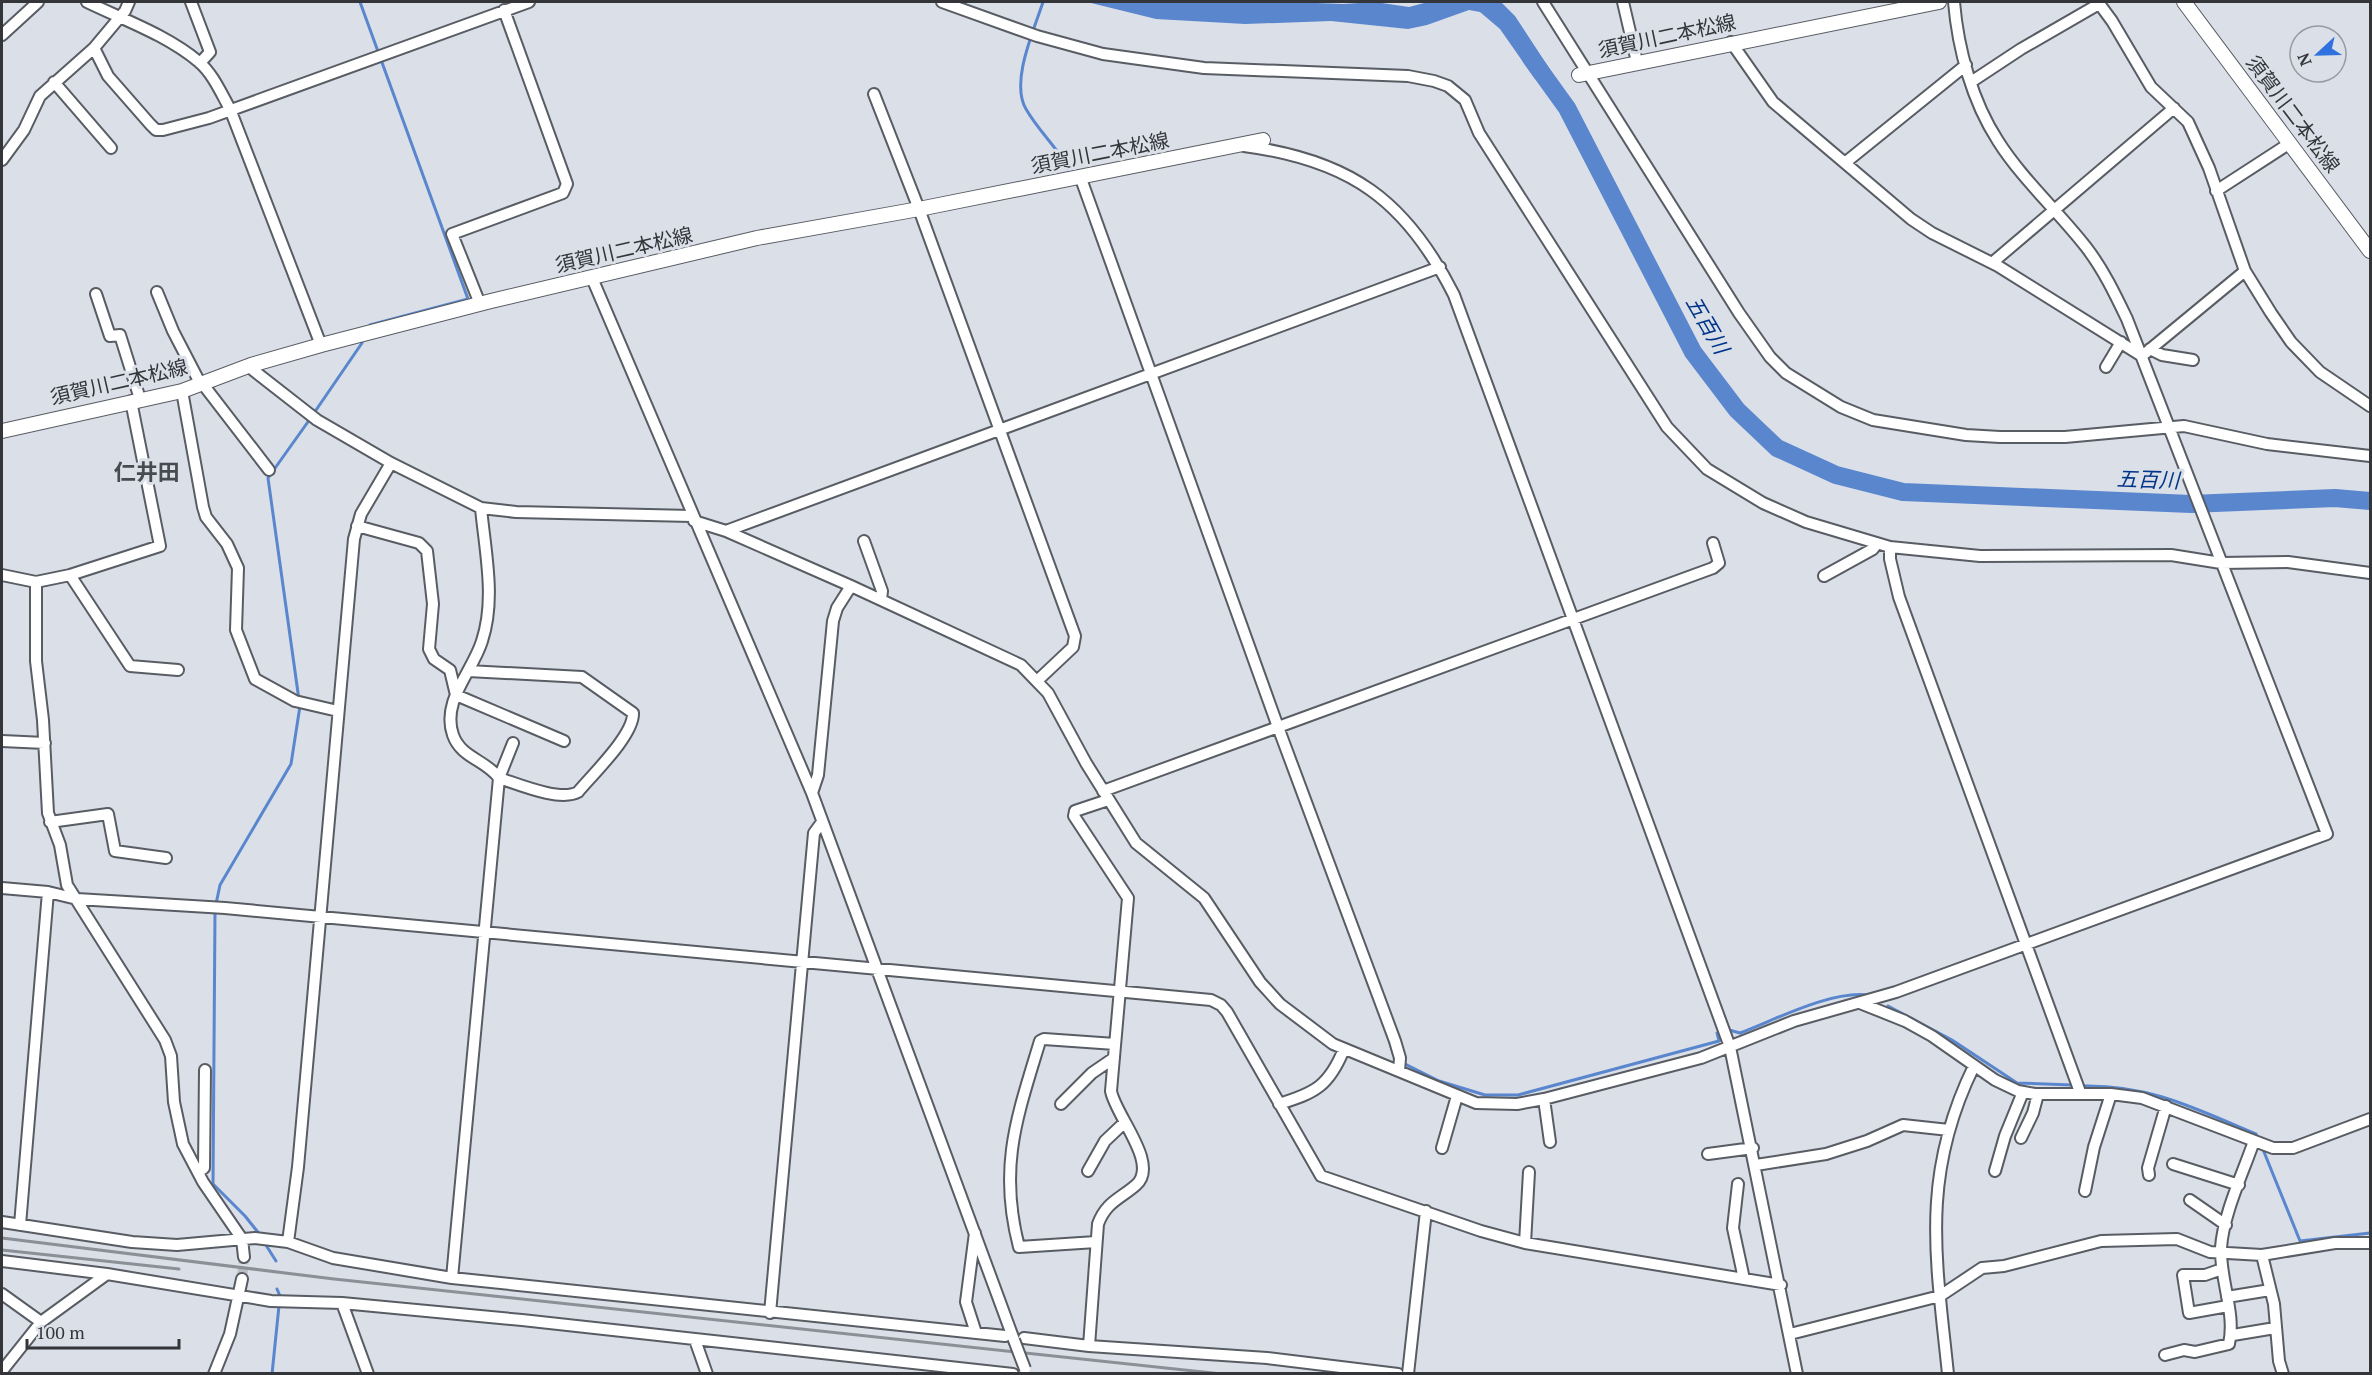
<svg xmlns="http://www.w3.org/2000/svg" width="2372" height="1375" viewBox="0 0 2372 1375" font-family="'PT Serif','Noto Sans JP',serif">
<rect width="100%" height="100%" fill="#dadfe8"/>
<path fill="#5a86ce" d="M1087 2H1289L1343 4 1375 2 1409 7 1428 2H1501L1515 16 1553 74 1535 79 1500 29 1480 12 1469 10 1427 25 1408 29 1331 21 1245 24 1156 19Z"/>
<g fill="none" stroke-linecap="round" stroke-linejoin="round">
<path stroke="#5a86ce" stroke-width="3" d="M360 2 468 299 370 325
M1043 2C1034 30 1010 82 1026 109 1039 132 1060 150 1072 174
M314 413 362 343
M299 700 268 478 310 419
M216 904 220 885 291 764 300 706
M215 911 213 1184 245 1216 261 1236
M1888 1006 1952 1040 2017 1083 2072 1085
M1729 1030 1740 1033C1777 1019 1829 991 1868 995
M1388 1036 1393 1053
M1403 1063 1439 1081 1485 1095H1518L1719 1041 1717 1033
M2084 1086C2151 1085 2196 1109 2256 1134L2258 1139
M2262 1147 2300 1241 2370 1233
M264 1242 276 1261
M272 1374 280 1296 277 1289"/>
<path stroke="#5a86ce" stroke-width="18" d="M1531 58 1567 108 1693 352 1737 410 1777 448 1836 475 1903 492 2191 504 2335 498 2370 501"/>
<path stroke="#b9bdc5" stroke-width="10" stroke-dasharray="10 5" stroke-linecap="butt" d="M242 1279 244 1257"/>
<g stroke="#585c63" stroke-width="14">
<path id="minor" d="M87 2C124 20 167 35 199 62 213 74 221 93 230 109L321 345
M191 2 210 52 200 63
M942 2 1037 36 1103 54 1204 68 1408 76 1434 81 1448 86 1465 100 1479 133 1667 427 1707 469 1763 503 1806 522 1890 547 1980 556 2171 555 2221 563 2288 562 2370 573
M1543 2 1739 313 1770 357 1786 373 1841 407 1873 420 1966 435 2000 437H2065L2184 426 2267 444 2370 456
M1623 2 1637 62
M2098 2 2112 21 2151 87 2188 122 2209 168 2245 271 2271 313 2291 342 2320 372 2370 406
M2 35 38 2
M1731 42 1773 102 1911 219 1932 233 1998 266 2142 356 2245 271
M94 48 108 76 150 124 156 130H163L209 118 529 2
M54 82 111 148
M1971 82 2021 49 2099 4
M874 94 919 209 1075 636 1073 647 1038 680
M1244 146C1350 160 1406 200 1454 295L1730 1047 1797 1374
M2 160 24 130 40 96 94 48 125 11 129 2
M1846 162 1966 65
M1080 176 1278 727 1395 1041 1400 1058 1399 1071
M2216 191 2290 143
M1992 263 2174 108
M592 278 812 793 1014 1340
M157 292 173 331 200 383
M96 294 110 336 120 335 140 399
M480 304 452 234 563 193 567 184 504 10
M2150 349 2162 355 2193 360
M251 365 253 370 317 420 391 463 481 508 516 512 692 516
M2106 367 2121 342
M202 383 269 470
M182 391 203 507 206 517 227 544 238 568 236 630 255 679 295 701 338 711
M694 521 726 531 851 586 1021 665 1048 693 1086 763 1136 843 1204 898 1260 982 1280 1004 1333 1044 1476 1103 1517 1104 1544 1099 1701 1058 1794 1021 1896 992 2327 834 2127 319C2115 294 2103 269 2086 247 2058 211 2022 179 1998 141 1972 101 1958 49 1954 2
M357 526 419 543 427 551 433 604 429 649 434 659 450 670 456 695 564 741
M726 531 1440 267
M864 541 882 591 881 600
M1890 547V559L1899 597 2080 1092
M2 575 36 582V661L43 720 48 813 60 845 67 885 165 1040 171 1056 174 1102 183 1144 203 1182 242 1239 244 1257
M70 575 160 546 131 401
M1824 576 1873 549 1877 544
M36 582 70 575 130 666 178 670
M468 671 582 677 633 713C634 735 592 775 578 792 560 802 518 784 499 778L513 743
M2 741 45 743
M1103 791 1713 568 1719 563 1713 543
M812 793 818 775 833 621 837 608 851 586
M50 822 108 814 115 851 166 858
M2 888 48 892 77 899 225 908 1211 1000 1221 1005 1227 1012 1321 1176 1481 1231 1525 1243 1781 1285
M1860 1003 1905 1021 1932 1036 1995 1080 2018 1091 2035 1094H2111L2142 1098 2273 1148H2293L2370 1119
M1544 1099 1550 1142
M1061 1104 1092 1073 1114 1058
M1279 1104C1315 1093 1329 1086 1344 1049
M2021 1138 2033 1113 2038 1094
M1442 1148 1457 1096
M1708 1154 1753 1148
M2173 1164 2239 1185
M1756 1165 1826 1154 1867 1141 1903 1125 1949 1130
M1088 1171 1105 1141 1124 1123
M1995 1171 2005 1136 2023 1092
M198 1172 204 1168 205 1070
M2149 1175 2148 1168 2166 1106
M1738 1184 1733 1228 1744 1279
M2085 1191 2094 1147 2111 1094
M2190 1200 2226 1225
M2 1222 132 1242 177 1245 255 1238 288 1242 333 1258 452 1278 1005 1336
M20 1225 48 892
M975 1233 966 1302 976 1333
M288 1242 298 1167 354 539 361 514 391 463
M1096 1242 1019 1247C998 1167 1017 1117 1040 1041L1044 1039 1115 1044
M1525 1243 1529 1172
M2262 1255 2335 1243H2370
M2 1261 107 1274 271 1301 342 1303 522 1320 1013 1374
M2222 1269 2205 1275H2183L2189 1313 2228 1306
M452 1278 499 778C486 760 461 758 453 735 441 701 473 671 482 641 496 599 485 551 481 508
M2 1294 41 1322
M2227 1297 2270 1290
M342 1303 368 1374
M770 1313 814 833 822 822
M1790 1334 1940 1296 1982 1268 2004 1266 2101 1241 2177 1239 2210 1252 2262 1255 2274 1304 2279 1361 2283 1374
M2233 1335 2275 1328
M1024 1338 1089 1346 1267 1358 1398 1374
M695 1340 707 1374
M1089 1346 1098 1224C1106 1202 1120 1199 1136 1185 1160 1164 1115 1115 1111 1091L1128 898 1074 816 1075 811 1108 800
M2165 1355 2184 1350 2195 1352 2229 1344C2236 1313 2220 1281 2221 1248 2223 1215 2243 1173 2254 1141
M2 1371 41 1322 107 1274
M214 1374 230 1334 242 1279
M1408 1374 1426 1211
M1948 1374C1936 1258 1920 1176 1974 1066"/>
</g>
<g stroke="#585c63" stroke-width="16">
<path id="major" d="M2184 2 2370 251
M1579 75 1939 2
M2 431 182 391 251 365 321 345 491 301 757 238 919 209 1263 140"/>
</g>
<use href="#minor" stroke="#fff" stroke-width="10"/>
<use href="#major" stroke="#fff" stroke-width="14"/>
<path stroke="#8b8f96" stroke-width="3" d="M2 1238 334 1279 1222 1374
M2 1250 179 1269"/>
<g stroke="#585c63" stroke-width="14" stroke-linecap="butt">
<path id="minor-bridge" d="M1014 1340 1025 1369"/>
</g>
<use href="#minor-bridge" stroke="#fff" stroke-width="10"/>
</g>
<g text-anchor="middle" stroke-width="6" stroke-linejoin="round" paint-order="stroke">
<g font-size="20" fill="#333539" stroke="#dadfe8">
<text transform="translate(1667 36) rotate(-12)" y="7">須賀川二本松線</text>
<text transform="translate(2293 114) rotate(53)" y="7">須賀川二本松線</text>
<text transform="translate(1100 153) rotate(-11)" y="7">須賀川二本松線</text>
<text transform="translate(624 250) rotate(-13)" y="7">須賀川二本松線</text>
<text transform="translate(119 382) rotate(-13)" y="7">須賀川二本松線</text>
</g>
<g font-size="21" font-style="italic" fill="#003589" stroke="#dadfe8">
<text transform="translate(1707 325) rotate(60)" y="7">五百川</text>
<text transform="translate(2148 480) rotate(2)" y="7">五百川</text>
</g>
<g font-size="22" font-weight="bold" fill="#464b51" stroke="#dadfe8">
<text x="147" y="480">仁井田</text>
</g>
</g>
<rect width="2372" height="1375" fill="none" stroke="#333539" stroke-width="6"/>
<g transform="translate(2318 54) rotate(248)"><circle r="28" fill="#dadfe8" stroke="#979ba2" stroke-width="1.5"/>
<path d="M0-4.5L10 22L0 15L-10 22Z" fill="#2f71de"/>
<text y="-9" font-size="16" font-weight="bold" text-anchor="middle" fill="#333539">N</text>
</g>
<path d="M27 1339v9h152v-9" fill="none" stroke="#333539" stroke-width="3"/>
<text x="36" y="1339" font-size="18" fill="#333539" stroke="#dadfe8" stroke-width="4.5" paint-order="stroke">100 m</text>
</svg>
